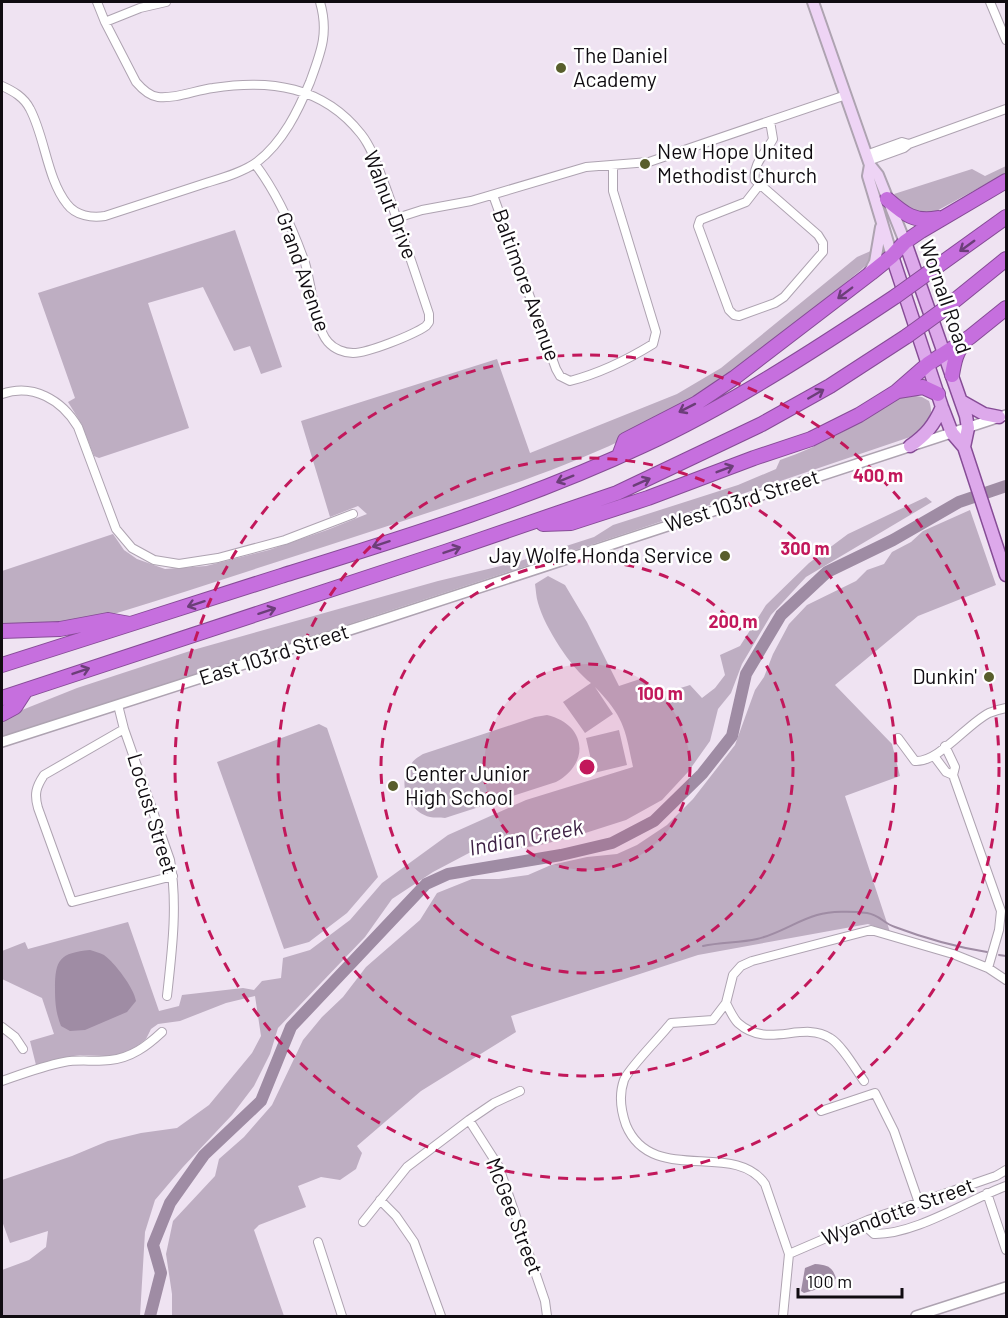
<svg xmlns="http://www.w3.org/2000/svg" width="1008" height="1318" viewBox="0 0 1008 1318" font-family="Barlow,sans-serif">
<rect width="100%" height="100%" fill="#efe3f2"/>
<path fill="#beaec2" d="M1006 166V173L933 213C917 215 903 209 894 194L972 169 985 176Z
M235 230 282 367 261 374 250 346 234 351 203 287 148 303 189 428 99 458 94 456 81 423 68 402 75 398 38 293Z
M873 250 871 260 861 270C785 331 710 397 622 440 550 474 472 498 397 523 304 553 210 584 117 613L76 622 2 628V571L113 534 124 550 137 559 165 569 206 566 269 550 327 530 367 514 358 506 330 517 301 421 497 359 530 453 677 394 721 368 857 257Z
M910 395 922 397 929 401C935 417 927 423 916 435L633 531 2 738V718L77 688 193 650 438 581 517 562 594 537 613 525 738 485 776 469 780 460C823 446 860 422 898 398Z
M926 497 932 502 806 577 771 615 742 664 731 693 718 709 710 741 688 772 662 800 626 820 576 836 536 846 469 853 433 872 392 899 365 937 278 1028 270 1054 254 1086 232 1115 183 1167 155 1200 145 1232 140 1316H2V1270L29 1260 46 1247 48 1231 10 1243 2 1221V1180L72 1156 108 1141 141 1133 177 1128 209 1105 252 1053 261 1036 255 996 226 1003 180 1021 158 1024 151 1029 146 1039 133 1049 121 1054 106 1056 80 1055 61 1058 36 1065 30 1041 54 1034 42 998 2 979V951L25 942 28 949 128 922 159 1011 179 1006 182 995 243 988 254 990 262 981 281 978 283 958 310 950 350 920 382 883 448 835 526 800 633 767C625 728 624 717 595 687L613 714 585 733 563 702 591 683C571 668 545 628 538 603 536 597 536 590 535 584L548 576 565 585 587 622 619 686 643 678C660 696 668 692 690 685L702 698 715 688 725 675 720 655 740 646 766 605 809 563 848 534Z
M970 510 996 585 918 616 835 685 892 744 900 776 845 796 890 932 868 924 698 955 511 1016 516 1032 421 1091 357 1146 362 1153 356 1169 340 1180 321 1177 298 1186 306 1207 259 1225 254 1230 284 1316H172V1294L166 1254 173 1221 215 1176 219 1159 244 1137 272 1105 303 1040 322 1017 343 997 366 967 420 920 437 893 472 879H499L528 875 551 865 587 857 617 854 637 845 667 825 693 799 735 745 755 690 764 677 773 654 789 624 807 605 856 581 867 570 884 564 892 552 911 542 923 531Z
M547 715C586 724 591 763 556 782L445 818C440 817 434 818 430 817 407 811 396 781 412 763 414 759 420 756 423 754L535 717Z
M319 724 327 728 378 877 347 913 309 942 284 949 217 762Z
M619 730 627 765 594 773 586 738Z"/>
<path fill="#9f8ca4" d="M90 950C94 951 100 953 104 955 115 963 134 988 136 1001L127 1012 85 1030 70 1031 61 1026C56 1013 55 1003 55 989 55 959 60 953 90 950Z
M815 1264C827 1265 832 1266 836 1278L832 1285 804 1293 801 1291 805 1268Z"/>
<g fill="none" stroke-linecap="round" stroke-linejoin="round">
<path stroke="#9f8ca4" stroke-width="2" d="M703 946C721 942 739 943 757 939 779 934 796 921 817 915 831 911 852 911 867 913 880 915 883 923 895 927 924 938 956 947 987 952
M999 955 1006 956"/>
<path stroke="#9f8ca4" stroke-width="12" d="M150 1316 161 1273 153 1245 170 1203 204 1155 261 1101 291 1027 426 884 448 874 561 855 612 843 654 821 702 774 732 736 746 674 781 615 827 572 893 540 959 502 1006 486"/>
<g stroke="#aea3b1" stroke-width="10">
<path id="minor" d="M97 2 105 22 136 82C142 89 149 96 158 97 176 99 196 90 213 88 270 79 323 86 361 134 373 149 379 171 386 188 401 230 415 272 429 314V322L426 326C413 335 368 353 353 353 344 353 334 349 328 342 315 328 311 282 305 263 293 229 277 193 255 164
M990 2 1006 40
M105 22 140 8 166 2
M2 86C13 91 24 97 30 109 45 137 47 179 67 204 76 216 92 218 105 216 139 205 173 194 206 183 222 178 244 172 257 162 283 142 298 111 310 82 321 52 329 33 320 2
M866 155 902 142 909 144
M868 161 904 148 909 144 1006 109
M760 184 746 202 700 220 698 226 729 310 734 315 739 316 775 303 784 297 823 252V243L818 235 755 180C752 165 766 152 773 139L770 121
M493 195 556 369 560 376 570 381C601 373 627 360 653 344L656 332 613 191V165
M397 218 422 210 471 201 586 167 649 162 846 95
M2 394C33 383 62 400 78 427L116 529 132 548 154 560 179 564 218 558 285 540 353 514
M118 705 124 729 170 860C178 904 172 951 167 996
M124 729 44 775C36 787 34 794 38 808L72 902 173 876
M898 738 915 761C938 763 967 724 989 713 994 711 1001 709 1006 708
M945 746 955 767 953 775 1001 911 999 930 988 968
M934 756 946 772 953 775
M726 1003C729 1009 733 1018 738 1023 768 1050 802 1020 830 1038 842 1045 856 1070 864 1081
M2 1027 15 1037 23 1049
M2 1081C22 1074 43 1066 64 1062 79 1059 94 1062 110 1060 131 1058 147 1046 162 1032
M821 1111 875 1093 894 1131 919 1203
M469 1120 499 1167 545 1301 547 1316
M987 1193 1006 1250
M380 1200 396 1216 414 1242 441 1316
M363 1222 407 1167 469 1120 494 1103 520 1091
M862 1223 874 1234C915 1235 968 1200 1006 1186
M318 1242 342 1316
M789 1254 868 1220 996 1176 1006 1170
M783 1316 789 1254 765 1184C734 1139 652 1187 626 1125 621 1111 619 1094 624 1080 628 1069 662 1035 671 1023L713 1020 726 1003 733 975 741 966 752 961 871 930 953 954 988 968 1006 980"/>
</g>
<g stroke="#aea3b1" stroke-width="12">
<path id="tertiary" d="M2 742 387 618 1006 415
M916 1316 1006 1287"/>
</g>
<g stroke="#aea3b1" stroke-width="14">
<path id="secondary" d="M813 2 870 165 878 175 905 242
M870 165 868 176 892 256
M869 273 875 262 881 227"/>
</g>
<g stroke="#864c96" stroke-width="15">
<path id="primary" d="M905 242 966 416 968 428 964 447
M892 256 942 407 952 433 964 447 1006 575
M961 401 984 414 999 417
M910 446C926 435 934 425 942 407"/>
</g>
<g stroke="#864c96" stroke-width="16">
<path id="motorway" d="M887 199C904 214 915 223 938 218
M928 273 1006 217
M943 310 1006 259
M952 375C954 363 956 351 965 342
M898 391 923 387 938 394
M619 456 625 440 697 403 734 378 871 273 892 256 905 242 921 231 1006 181
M543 524 571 523 648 498 754 458 811 439 859 415 896 392 928 364 970 337 1006 308
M2 631 60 629 108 620 130 624
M2 665C95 636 188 605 281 576 403 538 527 500 644 445 732 404 815 350 896 296
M2 698 445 552 617 493 762 424 830 386 907 336
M2 714 15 707 26 690"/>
</g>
<use href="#minor" stroke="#fff" stroke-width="8"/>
<use href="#tertiary" stroke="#fff" stroke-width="9"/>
<use href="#secondary" stroke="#eed4f5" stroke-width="10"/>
<use href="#primary" stroke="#dda9eb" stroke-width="12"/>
<use href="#motorway" stroke="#c66fde" stroke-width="14"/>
<g stroke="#864c96" stroke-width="16" stroke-linecap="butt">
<path id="motorway-bridge" d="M896 296 928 273
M907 336 943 310"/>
</g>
<use href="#motorway-bridge" stroke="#c66fde" stroke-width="14"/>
</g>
<defs><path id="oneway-shaft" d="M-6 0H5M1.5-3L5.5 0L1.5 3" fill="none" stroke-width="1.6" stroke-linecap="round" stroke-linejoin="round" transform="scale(1.5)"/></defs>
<g stroke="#6b3e78">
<use href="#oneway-shaft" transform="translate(967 246) rotate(144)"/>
<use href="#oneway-shaft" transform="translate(845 293) rotate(143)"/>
<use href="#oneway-shaft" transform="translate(816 394) rotate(-30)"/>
<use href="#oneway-shaft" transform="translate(687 408) rotate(153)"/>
<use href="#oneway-shaft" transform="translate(725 469) rotate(-21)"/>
<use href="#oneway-shaft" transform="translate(565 479) rotate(158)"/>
<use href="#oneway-shaft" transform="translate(642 482) rotate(-24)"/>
<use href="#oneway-shaft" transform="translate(381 544) rotate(162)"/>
<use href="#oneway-shaft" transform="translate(452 550) rotate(-19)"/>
<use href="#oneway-shaft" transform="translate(196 604) rotate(162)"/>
<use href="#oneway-shaft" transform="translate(267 611) rotate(-18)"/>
<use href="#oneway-shaft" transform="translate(81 671) rotate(-19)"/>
</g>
<circle cx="587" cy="767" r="103" fill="#c2185b" fill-opacity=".12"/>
<g fill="none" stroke="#c2185b" stroke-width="3" stroke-dasharray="10 8">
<circle cx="587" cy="767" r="103"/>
<circle cx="587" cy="767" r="206"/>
<circle cx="587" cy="767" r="309"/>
<circle cx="587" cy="767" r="412"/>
</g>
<g fill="#585e2c" stroke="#fff" stroke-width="2">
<circle cx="561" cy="68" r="6"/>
<circle cx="645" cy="164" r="6"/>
<circle cx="725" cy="556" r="6"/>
<circle cx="989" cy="677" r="6"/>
<circle cx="393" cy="786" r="6"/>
</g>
<g text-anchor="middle" stroke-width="5" stroke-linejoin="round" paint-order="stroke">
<g font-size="21" fill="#100c11" stroke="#fff" text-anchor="start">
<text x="573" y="63">The Daniel<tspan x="573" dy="24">Academy</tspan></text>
<text x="657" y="159">New Hope United<tspan x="657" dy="24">Methodist Church</tspan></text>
<text x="713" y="563" text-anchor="end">Jay Wolfe Honda Service</text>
<text x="977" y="684" text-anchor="end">Dunkin'</text>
<text x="405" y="781">Center Junior<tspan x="405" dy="24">High School</tspan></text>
</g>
<g font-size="21" fill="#100c11" stroke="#fff">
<text transform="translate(390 205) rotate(69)" y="7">Walnut Drive</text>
<text transform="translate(303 272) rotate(71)" y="7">Grand Avenue</text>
<text transform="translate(526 285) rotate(70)" y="7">Baltimore Avenue</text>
<text transform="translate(945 297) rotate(71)" y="7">Wornall Road</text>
<text transform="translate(742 501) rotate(-18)" y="7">West 103rd Street</text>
<text transform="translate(274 655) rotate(-18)" y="7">East 103rd Street</text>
<text transform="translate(152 814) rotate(73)" y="7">Locust Street</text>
<text transform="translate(898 1212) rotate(-20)" y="7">Wyandotte Street</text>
<text transform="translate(514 1216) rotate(69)" y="7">McGee Street</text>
</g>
<g font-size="22" font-style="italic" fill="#3e2145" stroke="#fff">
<text transform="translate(526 837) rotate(-11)" y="8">Indian Creek</text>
</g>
</g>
<circle cx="587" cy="767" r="9" fill="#c2185b" stroke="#fff" stroke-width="3"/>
<g font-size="18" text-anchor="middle" font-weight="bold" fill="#c2185b" stroke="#fff" stroke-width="5" stroke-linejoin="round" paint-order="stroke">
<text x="878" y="482">400 m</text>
<text x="805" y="555">300 m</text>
<text x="733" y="628">200 m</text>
<text x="660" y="700">100 m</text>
</g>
<rect width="1008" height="1318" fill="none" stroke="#100c11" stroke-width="6"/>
<path d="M798 1288v9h104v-9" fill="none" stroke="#100c11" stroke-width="3"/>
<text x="807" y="1288" font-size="18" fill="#100c11" stroke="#ffffff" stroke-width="4.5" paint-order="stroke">100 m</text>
</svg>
